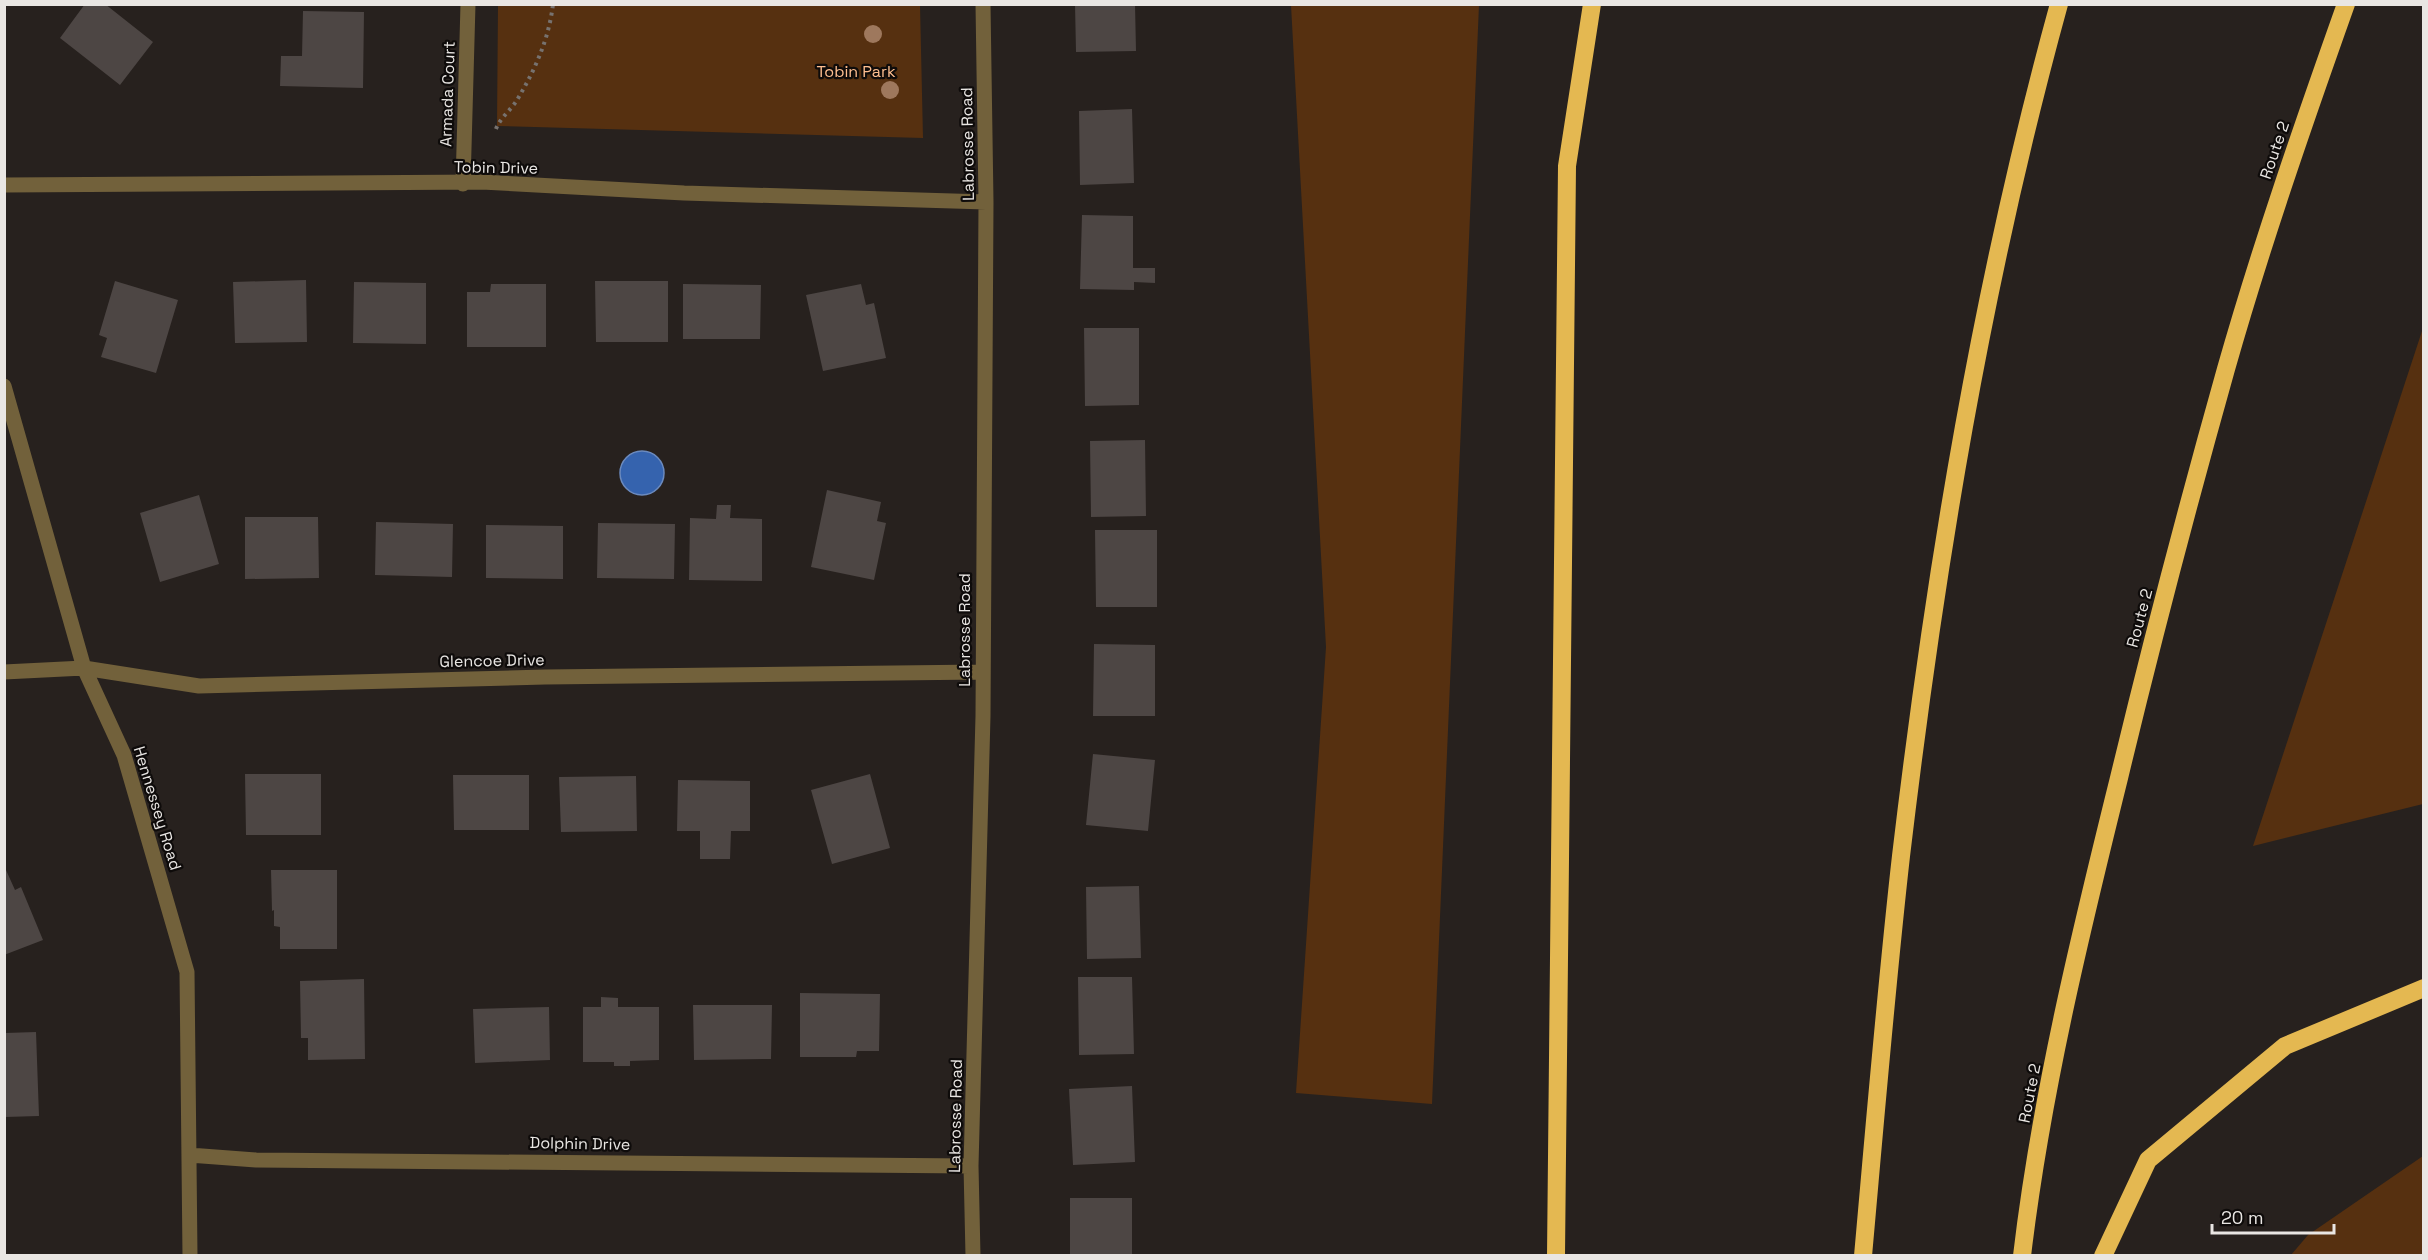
<svg xmlns="http://www.w3.org/2000/svg" width="2428" height="1260" viewBox="0 0 2428 1260" font-family="'Space Grotesk',sans-serif">
<rect width="100%" height="100%" fill="#27211e"/>
<path fill="#563010" d="M498 5H920L923 138 497 126Z
M1291 5H1479L1432 1104 1296 1093 1326 647Z
M2423 328V804L2253 846Z
M2423 1156V1255H2291L2308 1235Z"/>
<path fill="#3563ae" stroke="#6b8abe" stroke-width="1.5" d="M620 473a22 22 0 1 1 44 0a22 22 0 1 1-44 0Z"/>
<path fill="#4d4644" d="M85 4H105L153 42 120 85 60 38Z
M1075 4H1135L1136 51 1076 52Z
M303 11 364 12 363 88 280 86 281 56H302Z
M1132 109 1134 183 1080 185 1079 111Z
M1082 215 1133 216V268H1155V283L1134 282V290L1080 289Z
M306 280 307 342 235 343 233 282Z
M115 281 178 300 156 373 101 357 107 338 99 335Z
M595 281H668V342H596Z
M354 282 426 283V344L353 343Z
M491 284H546V347H467V292H490Z
M683 284 761 285 760 339H683Z
M861 284 866 305 874 303 886 358 823 371 806 295Z
M1084 328H1139V405L1085 406Z
M1145 440 1146 516 1091 517 1090 441Z
M827 490 881 502 877 521 886 523 874 580 811 567Z
M199 495 219 564 160 582 140 513Z
M717 505H731L730 518 762 519V581L689 580 690 518 716 519Z
M245 517H318L319 578 245 579Z
M376 522 453 524 452 577 375 575Z
M598 523 675 524 674 579 597 578Z
M486 525 563 526V579L486 578Z
M1095 530H1157V607H1096Z
M1094 644 1155 645V716H1093Z
M1093 754 1155 760 1148 831 1086 825Z
M245 774H321V835H246Z
M870 774 890 848 832 864 811 790Z
M453 775H529V830H454Z
M636 776 637 831 561 832 559 777Z
M678 780 750 781V831H731L730 859H700V831H677Z
M6 870 15 890 21 887 43 940 4 955Z
M271 870H337V949H280V927L274 926V910L272 911Z
M1139 886 1141 958 1087 959 1086 887Z
M1078 977H1132L1134 1054 1079 1055Z
M364 979 365 1059 308 1060V1038H301L300 981Z
M800 993 880 994 879 1051H857L856 1057H800Z
M601 997 618 998V1007H659V1060L630 1061V1066H614V1062H583V1007H601Z
M693 1005H772L771 1059 694 1060Z
M549 1007 550 1060 475 1063 473 1009Z
M36 1032 39 1116 5 1117V1033Z
M1132 1086 1135 1162 1073 1165 1069 1089Z
M1070 1198H1132V1256H1070Z"/>
<g fill="none" stroke-linecap="round" stroke-linejoin="round">
<path stroke="#77726f" stroke-width="4" stroke-dasharray="3 4.5" stroke-linecap="butt" d="M496 129C500 118 511 110 517 100 535 70 549 39 553 4"/>
<path stroke="#72613b" stroke-width="15" d="M463 184 468 4
M4 185 482 182 684 193 986 202
M4 386 84 668 124 755 187 972 190 1256
M4 672 84 668 199 686 545 677 982 672
M189 1155 256 1160 971 1166
M973 1256 971 1166 983 716 986 202 983 4"/>
<path stroke="#e4b851" stroke-width="18" d="M1556 1256 1567 166 1592 4
M1863 1256C1875 1122 1886 989 1901 856 1935 569 1982 283 2059 4
M2022 1256C2041 1095 2080 935 2119 778 2152 641 2188 504 2226 369 2261 246 2303 125 2346 4
M2103 1256 2148 1160 2285 1046 2424 988"/>
</g>
<g fill="#9e785d">
<circle cx="873" cy="34" r="9"/>
<circle cx="890" cy="90" r="9"/>
</g>
<g text-anchor="middle" stroke-width="4.5" stroke-linejoin="round" paint-order="stroke">
<g font-size="16" fill="#ffbf90" stroke="#0e0b0a">
<text x="856" y="77">Tobin Park</text>
</g>
<g font-size="16" fill="#e9e6e3" stroke="#0e0b0a">
<text transform="translate(447 94) rotate(-88)" y="6">Armada Court</text>
<text transform="translate(967 144) rotate(-91)" y="6">Labrosse Road</text>
<text transform="translate(2274 150) rotate(-71)" y="6">Route 2</text>
<text transform="translate(496 167) rotate(1)" y="6">Tobin Drive</text>
<text transform="translate(2139 618) rotate(-75)" y="6">Route 2</text>
<text transform="translate(964 630) rotate(-90)" y="6">Labrosse Road</text>
<text transform="translate(492 660) rotate(-1)" y="6">Glencoe Drive</text>
<text transform="translate(158 808) rotate(73)" y="6">Hennessey Road</text>
<text transform="translate(2029 1093) rotate(-79)" y="6">Route 2</text>
<text transform="translate(955 1116) rotate(-89)" y="6">Labrosse Road</text>
<text transform="translate(580 1143) rotate(1)" y="6">Dolphin Drive</text>
</g>
</g>
<rect width="2428" height="1260" fill="none" stroke="#e9e6e3" stroke-width="12"/>
<path d="M2212 1224v9h122v-9" fill="none" stroke="#e9e6e3" stroke-width="3"/>
<text x="2221" y="1224" font-size="18" fill="#e9e6e3" stroke="#0e0b0a" stroke-width="4.5" paint-order="stroke">20 m</text>
</svg>
